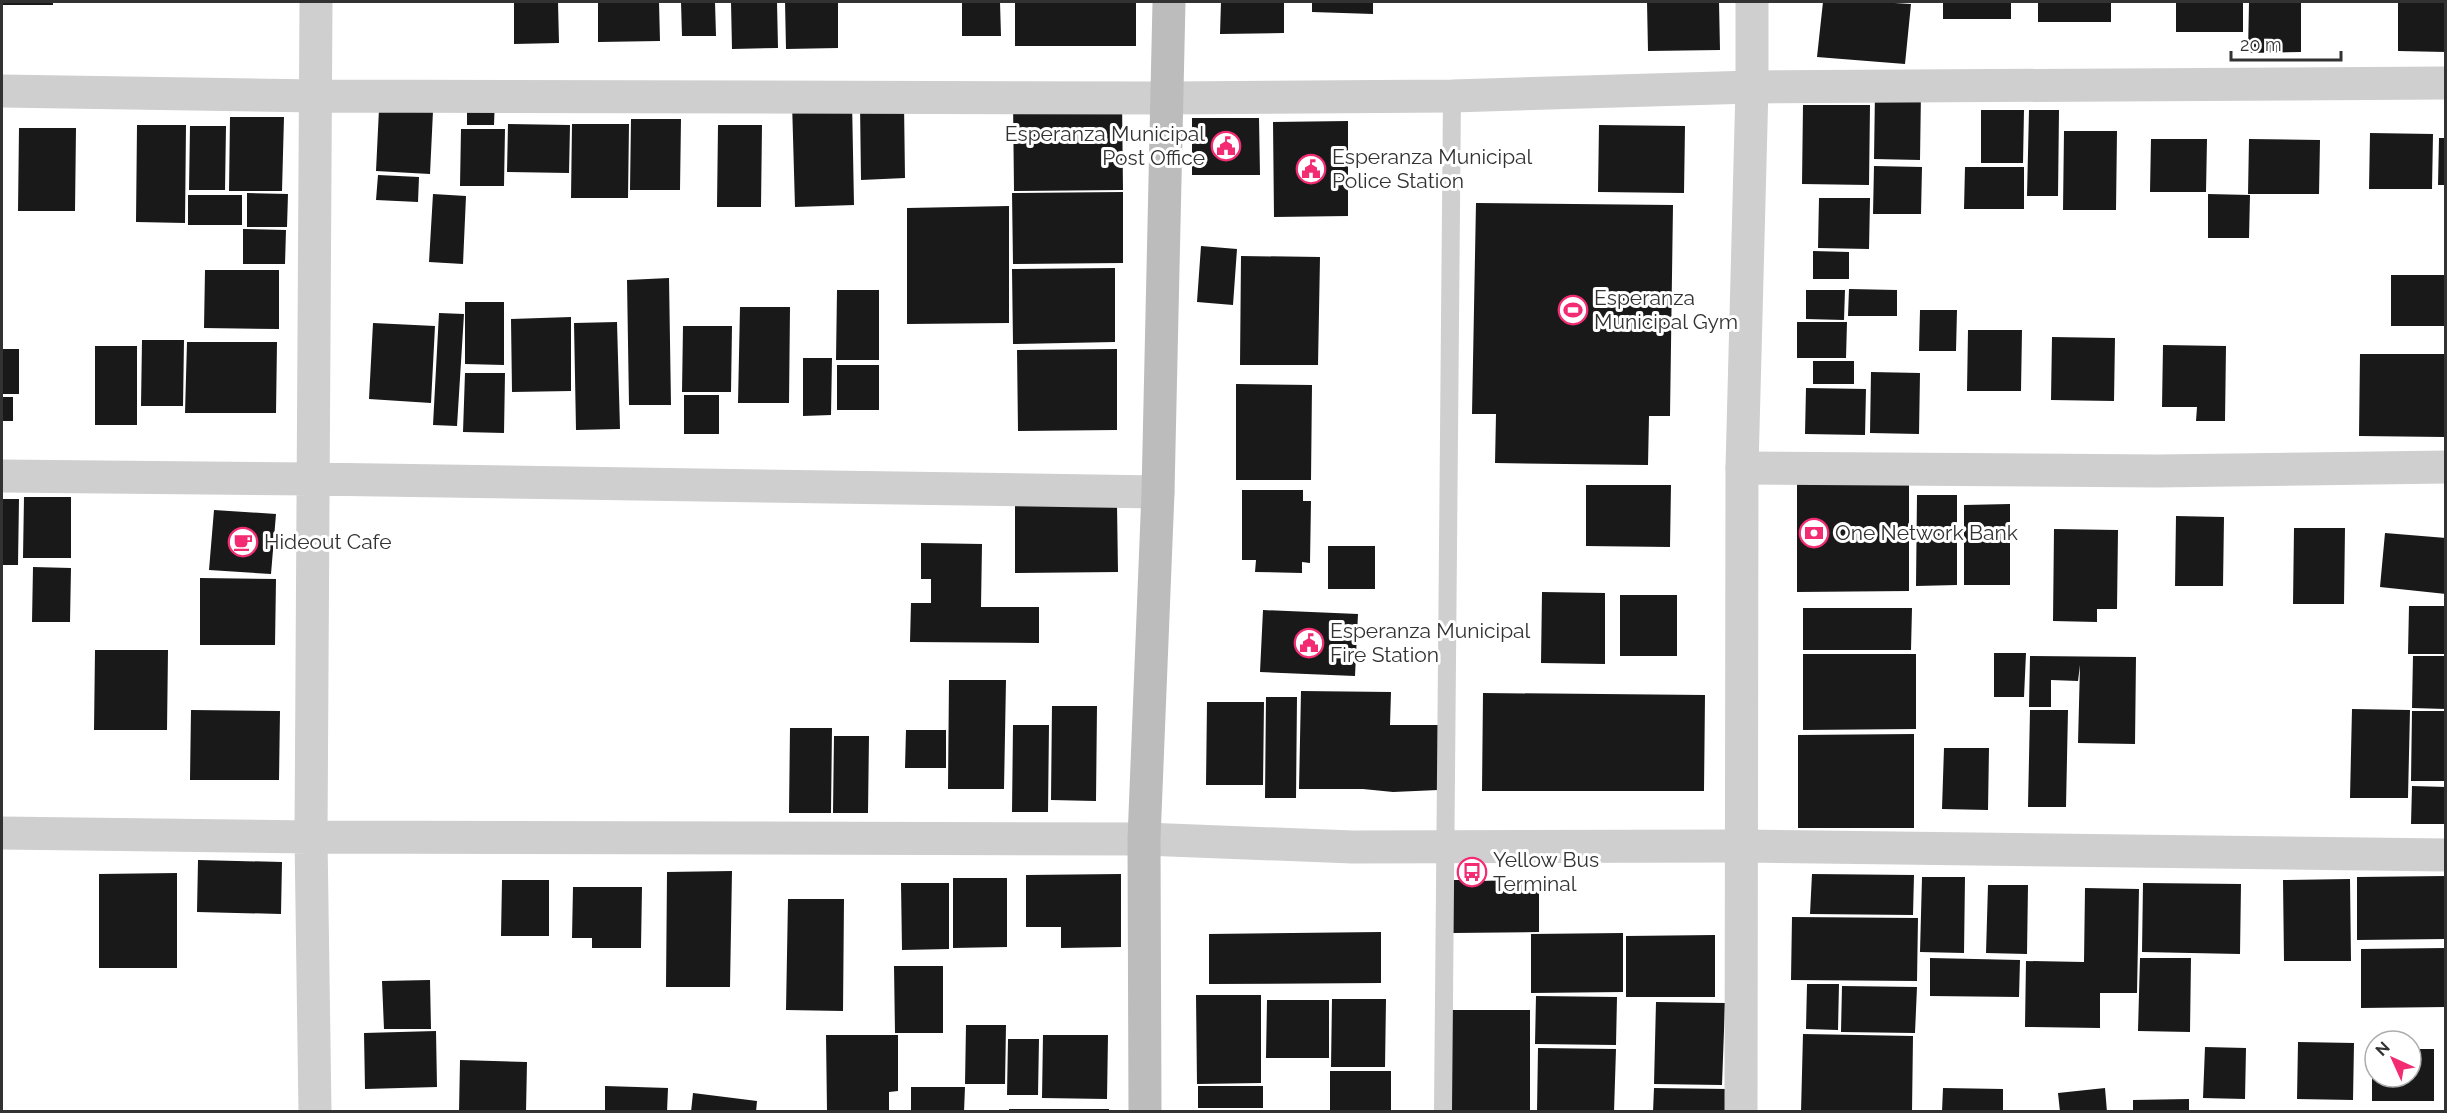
<svg xmlns="http://www.w3.org/2000/svg" width="2447" height="1113" viewBox="0 0 2447 1113" font-family="Raleway,sans-serif">
<rect width="100%" height="100%" fill="#fff"/>
<path fill="#191919" d="M2 2H53V5H2Z
M514 2H558L559 43 514 44Z
M598 2H659L660 41 598 42Z
M681 2H715L716 36H682Z
M731 2H777L778 48 732 49Z
M785 2H838V48L786 49Z
M962 2H1000L1001 36H962Z
M1015 2H1136V46H1015Z
M1221 2H1284V33L1220 34Z
M1312 2H1373V14L1312 12Z
M1647 2H1719L1720 50 1648 51Z
M1823 2H1878L1911 4 1905 64 1817 57Z
M1943 2H2011V19H1943Z
M2038 2H2111V22H2038Z
M2176 2H2243V32H2176Z
M2249 2H2301V52L2248 53Z
M2398 2H2446V52L2398 51Z
M1875 91H1921L1920 160 1874 159Z
M467 98H495L494 125H467Z
M1122 99 1123 190 1014 191 1013 100Z
M852 100 854 205 795 207 792 102Z
M904 103 905 178 861 180 860 104Z
M1803 105H1870L1869 185 1802 184Z
M379 109 433 111 430 174 376 171Z
M1981 110H2024L2023 163H1981Z
M2029 110H2059L2058 196H2027Z
M230 117H284L282 191H229Z
M1192 118H1259L1260 175H1192Z
M631 119H681L680 190H630Z
M1348 121V216L1274 217 1273 122Z
M508 124 570 125 569 173 507 172Z
M572 124H629L628 198H571Z
M137 125H186L185 223 136 222Z
M718 125H762L761 207H717Z
M1599 125 1685 126 1684 193 1598 192Z
M190 126H226L225 190H189Z
M19 128H76L75 211H18Z
M461 129H505L504 186H460Z
M2064 131H2117L2116 210H2063Z
M2370 133 2433 134 2432 189H2369Z
M2439 138H2446V185H2438Z
M2151 139H2207L2206 192H2150Z
M2249 139 2320 140 2319 194H2248Z
M1874 166 1922 167 1921 214H1873Z
M1965 167H2024V209H1964Z
M378 175 419 177 418 202 376 200Z
M1123 192V263L1013 264 1012 193Z
M247 193 288 194 287 227H247Z
M433 194 466 196 463 264 429 262Z
M2208 194 2250 195 2249 238H2208Z
M188 195H242V225H188Z
M1819 198H1870L1869 249 1818 248Z
M1476 203 1673 205 1670 416H1649L1648 465 1495 463 1496 414H1472Z
M1009 206V323L907 324V208Z
M243 229 286 230 285 264H243Z
M1201 246 1237 249 1233 305 1197 302Z
M1813 251 1849 252V279H1813Z
M1241 256 1320 257 1318 365H1240Z
M1115 268V342L1013 344 1012 269Z
M205 270H279V329L204 328Z
M2391 275H2446V326H2391Z
M669 278 671 405H629L627 280Z
M1849 289 1897 290V316H1848Z
M837 290H879V360H836Z
M1806 290H1845L1844 320 1806 319Z
M465 302H504V365L465 364Z
M740 307H790L789 403H738Z
M1920 310H1957L1956 351H1919Z
M439 313 464 314 457 426 433 425Z
M571 317V391L512 392 511 319Z
M617 322 620 429 576 430 574 323Z
M1797 322H1847L1846 358H1797Z
M373 323 435 326 431 403 369 399Z
M683 326H732L731 392H682Z
M1968 330H2022L2021 391H1967Z
M2052 337 2115 338 2114 401 2051 400Z
M142 340H184L183 406H141Z
M187 342H277L276 413H185Z
M2163 345 2226 346 2225 421H2196L2197 407H2162Z
M95 346H137V425H95Z
M2 349H19V394H2Z
M1117 349V430L1018 431 1017 350Z
M2360 354H2445L2444 437 2359 436Z
M803 358H832L831 415 803 416Z
M1813 361H1854V384H1813Z
M837 365H879V410H837Z
M1871 372 1920 373 1919 434 1870 433Z
M465 373H505L504 433 463 432Z
M1236 384 1312 385 1311 480H1236Z
M1806 388 1866 389 1865 435 1805 434Z
M684 395H719V434H684Z
M2 397H13V421H2Z
M1797 484H1909V591L1797 592Z
M1586 485H1671L1670 547 1586 546Z
M1242 490H1303V501H1311L1310 563 1302 562V573L1255 572 1256 560H1242Z
M1917 495H1957V585L1916 586Z
M24 497H71V558H23Z
M2 499H19L18 565H2Z
M1117 504 1118 572 1015 573V506Z
M2010 504V585H1964V505Z
M214 510 276 514 271 574 209 570Z
M2176 516 2224 517 2223 586H2175Z
M2294 528H2345L2344 604H2293Z
M2054 529 2118 530 2117 609H2097V622L2053 621Z
M2385 533 2446 538V594L2380 587Z
M921 543 982 544 981 607H1039V643L910 642 911 603H931V579H921Z
M1328 546H1375V589H1328Z
M33 567 71 568 70 622H32Z
M200 578 276 579 275 645H200Z
M1542 592 1605 593V664L1541 663Z
M1620 595H1677V656H1620Z
M2409 606H2446V654H2408Z
M1803 608H1912L1911 650H1803Z
M1263 610 1358 614 1355 676 1260 672Z
M95 650H168L167 730H94Z
M1994 653H2026L2024 697H1994Z
M1803 654H1916V729L1803 730Z
M2030 656 2136 657 2135 744 2078 743 2080 665 2078 681 2051 680V707H2029Z
M2413 656H2446V709L2412 708Z
M949 680H1006L1004 789H948Z
M1301 691 1391 692 1390 725H1438V790L1393 792 1363 789H1299Z
M1483 693 1705 695 1704 791H1482Z
M1266 697H1297L1296 798H1265Z
M1207 702H1264L1263 785H1206Z
M1052 706H1097L1096 801 1051 800Z
M2352 709 2410 710 2408 798H2350Z
M191 710 280 711 279 780H190Z
M2030 710H2068L2066 807H2028Z
M2412 711H2446V781H2411Z
M1013 725H1049L1048 812H1012Z
M790 728H832L831 813H789Z
M906 730H946V768H905Z
M1914 734V828H1798V735Z
M834 736H869L868 813H833Z
M1944 748H1989L1988 810 1942 809Z
M2412 786 2446 787V824H2411Z
M198 860 282 862 281 914 197 912Z
M1463 864 1482 865 1481 881 1539 879V932L1452 933 1451 880H1462Z
M732 871 730 987H666L667 872Z
M177 873V968H99V874Z
M1121 874V947L1061 948V927H1026V875Z
M1812 874 1914 875 1913 915 1810 914Z
M2446 876V939L2357 940V877Z
M1922 877H1965L1964 953 1920 952Z
M953 878H1007V947L953 948Z
M2350 879 2351 961H2284L2283 880Z
M502 880H549V936H501Z
M901 883H949V949L902 950Z
M2143 883 2241 884 2240 954 2142 952Z
M1988 885H2028L2027 954 1986 953Z
M573 887H642L641 948H592V938H572Z
M2085 888 2139 889 2137 993H2100V1028L2025 1027 2026 961 2084 962Z
M788 899H844L843 1011 786 1010Z
M1792 917 1918 918 1917 981 1791 980Z
M1381 932V983L1209 984V934Z
M1623 933V992L1531 993V934Z
M1715 935V997H1626V936Z
M2446 948V1007L2361 1008V949Z
M1930 958 2020 960 2019 997 1930 996Z
M2140 958H2191L2190 1032 2138 1031Z
M894 966H943V1033H895Z
M430 980 431 1029H384L382 981Z
M1807 984H1839L1838 1030 1806 1029Z
M1842 986 1917 987 1915 1033 1841 1032Z
M1196 995H1261V1083L1197 1084Z
M1536 996 1617 997 1616 1045 1535 1044Z
M1332 999H1386L1385 1067H1331Z
M1267 1000H1329V1058H1266Z
M1656 1002 1725 1003 1722 1085 1654 1084Z
M1446 1010H1530V1112H1447Z
M966 1025H1006L1005 1084H965Z
M436 1031 437 1087 365 1089 364 1033Z
M1803 1034 1913 1036 1912 1112H1801Z
M826 1035H898V1091L889 1092V1111H827Z
M1043 1035H1108L1107 1099 1042 1098Z
M1008 1039H1039L1038 1095H1007Z
M2298 1042 2354 1043 2353 1100 2297 1099Z
M2205 1047 2246 1048 2245 1099 2203 1098Z
M1538 1048 1616 1049 1614 1112H1537Z
M2372 1049H2375V1077H2411V1049H2434V1101H2372Z
M460 1060 527 1062 526 1112H459Z
M1330 1071H1391V1112H1330Z
M605 1086 668 1088 667 1112H605Z
M1198 1086H1263V1108H1198Z
M911 1087H965L964 1112H911Z
M1654 1088 1727 1089 1726 1112H1653Z
M1943 1088 2003 1089V1112H1942Z
M2105 1088 2107 1112H2060L2058 1093Z
M693 1093 757 1101 756 1112H691Z
M2189 1099V1112H2133V1100Z
M1009 1109H1109V1112H1009Z"/>
<g fill="none" stroke-linecap="round" stroke-linejoin="round">
<path stroke="#cfcfcf" stroke-width="18" d="M1443 1112 1452 96"/>
<path stroke="#cfcfcf" stroke-width="33" d="M2 91 315 96 1167 98 1452 96 1752 87 2446 83
M1742 468 2157 471 2446 467
M2 476 313 479 1158 492
M2 833 311 837 1144 839 1353 847 1743 846 2446 855
M315 1112 311 837 316 2"/>
<path stroke="#cfcfcf" stroke-width="33" d="M1741 1112 1742 468 1752 87V2"/>
<path stroke="#bcbcbc" stroke-width="33" d="M1145 1112 1144 839 1158 492 1169 2"/>
</g>
<defs>
<g id="civic-ring" transform="scale(1.5)"><circle r="9.5" fill="#fff" stroke="#f22b73" stroke-width="1.5"/><path d="M-.6-6.5H3V-4.5H.6V-3L4-1V1h2V6H-6V1h2V-1L-.6-3ZM-1.2 2.5V6h2.4V2.5Z" fill="#f22b73"/></g>
<g id="stadium-ring" transform="scale(1.5)"><circle r="9.5" fill="#fff" stroke="#f22b73" stroke-width="1.5"/><path d="M0-5a6.5 5 0 1 0 0 10a6.5 5 0 1 0 0-10ZM-3.5-1.8h7v3.6h-7Z" fill="#f22b73"/></g>
<g id="bank-ring" transform="scale(1.5)"><circle r="9.5" fill="#fff" stroke="#f22b73" stroke-width="1.5"/><path d="M-6-4H6V4H-6ZM0-2.3a2.3 2.3 0 1 0 0 4.6a2.3 2.3 0 1 0 0-4.6Z" fill="#f22b73"/></g>
<g id="cafe-ring" transform="scale(1.5)"><circle r="9.5" fill="#fff" stroke="#f22b73" stroke-width="1.5"/><path d="M-5.5-4.5H6V0H3Q3 3.5 0 3.5H-2.5Q-5.5 3.5-5.5 0ZM3-3.2v2h1.7v-2ZM-6 4.5H4V6H-6Z" fill="#f22b73"/></g>
<g id="bus-ring" transform="scale(1.5)"><circle r="9.5" fill="#fff" stroke="#f22b73" stroke-width="1.5"/><path d="M-5-6H5V4H4V6H2V4H-2V6H-4V4H-5ZM-3.5-4V0h7V-4ZM-3.5 1.2v1.5H-2V1.2ZM2 1.2v1.5H3.5V1.2Z" fill="#f22b73"/></g>
</defs>
<g fill-rule="evenodd">
<use href="#civic-ring" x="1226" y="146"/>
<use href="#civic-ring" x="1311" y="169"/>
<use href="#stadium-ring" x="1573" y="310"/>
<use href="#bank-ring" x="1814" y="533"/>
<use href="#cafe-ring" x="243" y="542"/>
<use href="#civic-ring" x="1309" y="643"/>
<use href="#bus-ring" x="1472" y="872"/>
</g>
<g text-anchor="middle" stroke-width="6" stroke-linejoin="round" paint-order="stroke">
<g font-size="21" fill="#323232" stroke="#fff" text-anchor="start">
<text x="1205" y="141" text-anchor="end">Esperanza Municipal<tspan x="1205" dy="24">Post Office</tspan></text>
<text x="1332" y="164">Esperanza Municipal<tspan x="1332" dy="24">Police Station</tspan></text>
<text x="1594" y="305">Esperanza<tspan x="1594" dy="24">Municipal Gym</tspan></text>
<text x="1835" y="540">One Network Bank</text>
<text x="264" y="549">Hideout Cafe</text>
<text x="1330" y="638">Esperanza Municipal<tspan x="1330" dy="24">Fire Station</tspan></text>
<text x="1493" y="867">Yellow Bus<tspan x="1493" dy="24">Terminal</tspan></text>
</g>
</g>
<rect width="2447" height="1113" fill="none" stroke="#323232" stroke-width="6"/>
<g transform="translate(2393 1059) rotate(315)"><circle r="28" fill="#ffffff" stroke="#adadad" stroke-width="1.5"/>
<path d="M0-4.5L10 22L0 15L-10 22Z" fill="#f22b73"/>
<text y="-9" font-size="16" font-weight="bold" text-anchor="middle" fill="#323232">N</text>
</g>
<path d="M2231 51v9h110v-9" fill="none" stroke="#323232" stroke-width="3"/>
<text x="2240" y="51" font-size="18" fill="#323232" stroke="#ffffff" stroke-width="4.5" paint-order="stroke">20 m</text>
</svg>
